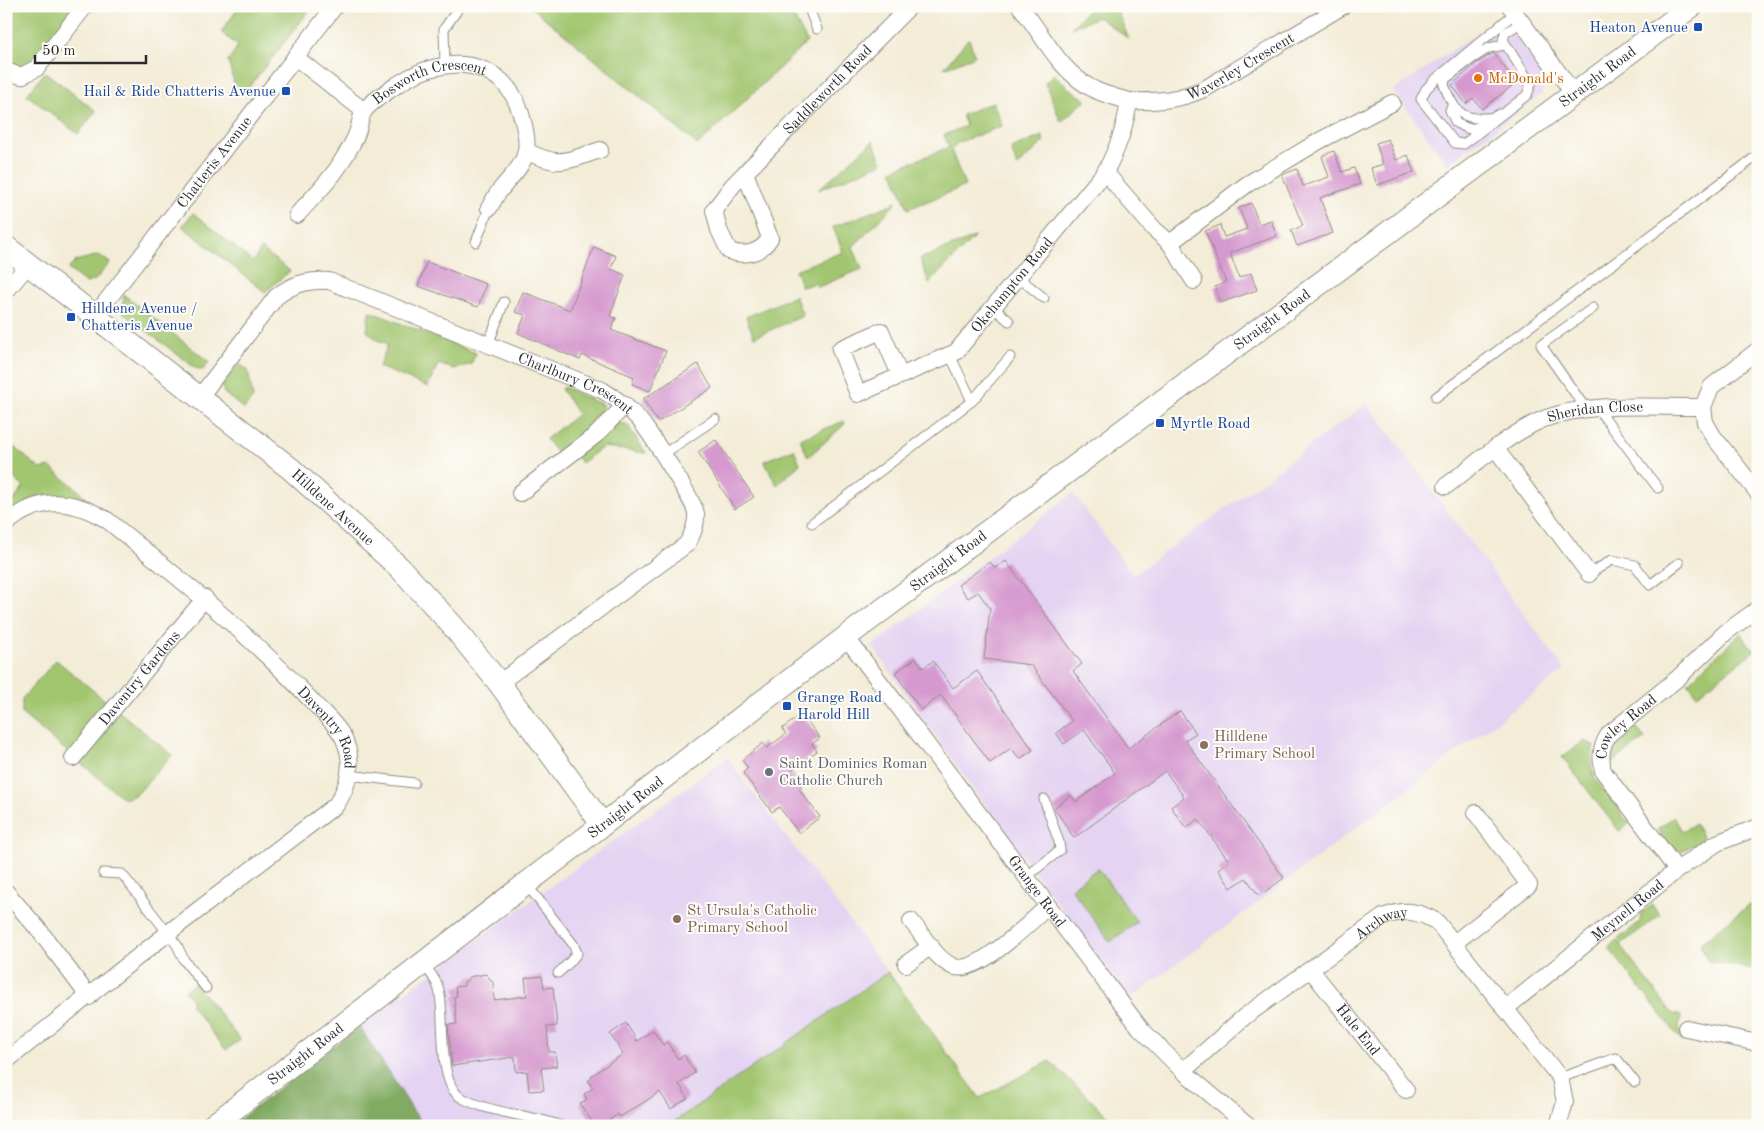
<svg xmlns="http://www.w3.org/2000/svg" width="1764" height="1132" viewBox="0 0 1764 1132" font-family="'Old Standard TT',serif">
<rect width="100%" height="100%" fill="#fdfcf7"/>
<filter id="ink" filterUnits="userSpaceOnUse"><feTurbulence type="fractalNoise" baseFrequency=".02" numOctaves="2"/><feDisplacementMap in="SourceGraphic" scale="10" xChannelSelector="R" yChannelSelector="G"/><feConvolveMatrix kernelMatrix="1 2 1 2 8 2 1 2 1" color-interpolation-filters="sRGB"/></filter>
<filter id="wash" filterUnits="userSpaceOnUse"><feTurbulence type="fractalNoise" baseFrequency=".0096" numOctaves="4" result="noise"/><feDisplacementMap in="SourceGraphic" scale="20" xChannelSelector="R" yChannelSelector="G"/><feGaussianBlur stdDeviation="1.12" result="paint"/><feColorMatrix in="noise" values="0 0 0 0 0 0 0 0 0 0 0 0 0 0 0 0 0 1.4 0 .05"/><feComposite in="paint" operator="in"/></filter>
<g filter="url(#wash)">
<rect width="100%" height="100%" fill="#f3ecd7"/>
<path fill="#e4d3f2" d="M1501 17 1542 75V94L1448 164 1393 91Z
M1367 403 1565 670 1130 999 996 821 872 646 1073 493 1133 575 1258 485Z
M727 758 888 972 668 1126H423L359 1026Z"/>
<path fill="#a2c670" stroke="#66784e" d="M6 6H75L32 62 20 67 6 61Z
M240 6H313L245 92 234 83 228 61 238 46 221 32Z
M530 6H788L807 42 698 145Z
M1092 6H1115L1129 39 1098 17 1071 28Z
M969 39 975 56 944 68 968 39Z
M45 72 96 111 78 134 27 95Z
M1054 74 1067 87 1086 100 1061 122 1045 83Z
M993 102 1002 126 957 143 951 150 965 186 908 209 892 170 949 147 944 135 966 126 962 115Z
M1042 136 1044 142 1017 166 1011 149Z
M873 141 882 163 818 190Z
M897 202 853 247 862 269 818 287 815 283 802 287 795 270 843 252 833 227Z
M193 213 253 262 261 249 290 271 265 292 182 226Z
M975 237 929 283 920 259Z
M99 255 110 263 95 280 86 283 68 269 76 261Z
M124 295 209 362 203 370 195 368 122 312Z
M795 296 803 316 754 337 746 317Z
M369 311 476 353 471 364 454 369 438 364 428 387 379 367 388 344 377 340 367 331Z
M239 364 248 370 253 398 244 409 224 393 222 384Z
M564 387 603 405 605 418 560 457 546 439 578 414 561 389Z
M844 421 845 424 808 457 800 439Z
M614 423 627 424 646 453 603 447 581 463 576 455Z
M6 440 40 469 50 467 85 496 83 500 44 495 7 512 11 504 24 487 6 472Z
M794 449 800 464 777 485 764 461Z
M1741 633 1754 651 1697 695 1688 683Z
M56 660 172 755 137 794 124 799 22 714V699Z
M1635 725 1645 739 1610 764C1611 744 1619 737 1635 725Z
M1584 741 1594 745 1591 764 1595 779 1629 824 1619 831 1562 757Z
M1674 817 1682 831 1695 824 1704 840 1681 851 1671 848 1657 829Z
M1098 868 1137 922 1110 942 1071 888Z
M1758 898V970L1708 961 1700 944Z
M1652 905 1660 915 1620 945 1672 1013 1681 1016 1679 1029 1685 1040 1682 1041 1608 947 1640 922 1641 913Z
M888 972 980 1098 1050 1061 1118 1126H668Z
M195 983 240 1040 226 1050 190 1004 193 1001 185 991Z"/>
<path fill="#81ab62" stroke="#566b46" d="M359 1026 423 1126H231Z"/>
<g id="blocks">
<path fill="#d599cf" d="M1494 53 1516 83 1482 109 1473 98 1466 104 1452 85 1477 63Z
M1388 139 1396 160 1408 155 1414 172 1377 185 1371 168 1383 164 1376 143Z
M1334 151 1342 172 1354 168 1360 184 1320 198 1333 233 1297 246 1291 230 1303 226 1282 175 1297 169 1303 186 1329 177 1322 156Z
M1251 203 1259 224 1271 220 1277 236 1230 253 1239 278 1251 273 1257 290 1220 303 1215 287 1226 282 1205 231 1220 225 1224 237 1247 229 1239 208Z
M594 247 616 256 611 269 625 275 610 316 616 318 611 330 666 351 650 391 632 384 634 377 582 355 580 360 518 333 525 315 515 312 523 292 570 310Z
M427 262 486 284 478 307 418 286Z
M698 364 712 388 658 422 643 399Z
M716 440 754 497 735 509 698 452Z
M1006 561 1082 664 1073 671 1128 748 1180 711 1196 733 1185 740 1284 878 1259 896 1246 878 1231 888 1218 869 1229 861 1198 819 1186 828 1171 807 1184 797 1165 771 1074 838 1054 808 1071 795 1076 802 1115 773 1084 730 1064 744 1056 733 1072 721 1031 665 984 659 990 608 978 592 968 598 958 585 990 562 995 568Z
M916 658 923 668 933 661 953 688 977 671 1033 750 1020 759 1011 748 990 763 941 695 921 710 895 673Z
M802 714 820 738 812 744 817 751 790 771 802 787 799 789 820 817 799 833 779 807 772 812 743 773 748 768 742 760 763 743 767 748 786 734 782 729Z
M486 974 493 983 494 1000 527 996 525 978 542 976 544 988 553 987 557 1026 547 1027 549 1052H555L557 1066 541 1068 544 1090 529 1091 527 1071 516 1072 515 1057 452 1066 448 1025 457 1024 454 997 457 996 455 987 464 986V982L468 980V977Z
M626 1023 637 1041 653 1030 663 1045 667 1042 678 1059 684 1055 695 1073 679 1084 688 1098 671 1109 660 1092 620 1117 618 1114 601 1126H595L580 1104 587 1099 584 1094 593 1088 588 1081 592 1078 591 1076 623 1054 610 1034Z"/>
</g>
</g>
<g filter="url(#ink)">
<use href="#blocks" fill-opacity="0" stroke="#8f8c81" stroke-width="1"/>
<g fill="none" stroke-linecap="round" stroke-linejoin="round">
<g stroke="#8f8c81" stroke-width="11">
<path id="lane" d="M808 6 817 29
M1515 13 1436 79 1426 89 1421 99 1455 143 1464 144 1527 95 1531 84 1503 40 1505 33 1522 22
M1478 47 1473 58 1445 79 1444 85C1452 106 1459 120 1483 118 1490 118 1494 118 1499 114
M1473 58 1489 48 1504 45
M445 64 444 29 460 6
M1453 104 1450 110 1456 123 1469 129 1484 126
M476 242 489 208
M1018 277 1044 298
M993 307 1009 321
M488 345 504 302
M1436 397 1758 155
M972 401 1010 357
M1586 409 1541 345 1593 308
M1598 409 1658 488
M662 455 715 419
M812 523 972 401 950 355
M1589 574 1612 560 1635 565 1650 585 1679 563
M349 775 414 783
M103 873 122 874 177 945 184 960 206 988
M1025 878 1060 850 1059 842 1044 799
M527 885 573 944 577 953 570 962 558 973
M424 964C429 972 437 980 439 990 446 1016 436 1085 462 1098 492 1114 529 1114 561 1126
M1560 1078 1616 1058 1635 1082"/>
</g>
<g stroke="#8f8c81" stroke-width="18">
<g id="street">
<path d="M1020 6C1044 36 1059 72 1095 90 1106 95 1118 98 1129 101 1125 128 1118 148 1105 172L1154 229 1170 243 1246 185 1319 141 1392 103"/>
<path d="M1510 6 1574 94"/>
<path d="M295 57 364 111"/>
<path d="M6 71 21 76 37 68 85 6"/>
<path id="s1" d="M1129 101C1158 102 1180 100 1206 88L1343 6"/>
<path d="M526 151C560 168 566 161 600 150"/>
<path id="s2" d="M746 175 770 238C761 253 745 257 729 251L719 230 714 210 733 185 910 6"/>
<path id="s3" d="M297 215C311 199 327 184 339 166 345 155 353 145 357 133 360 126 360 117 364 111 370 102 391 89 400 83 443 54 504 56 521 114 524 124 528 140 526 151 523 167 510 177 501 189 496 194 493 202 489 208"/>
<path d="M1170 243 1194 281"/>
<path d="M6 291 29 264"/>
<path id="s4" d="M94 317 335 6"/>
<path d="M1758 350 1711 387 1703 407 1705 422 1713 436 1758 493"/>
<path id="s5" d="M900 375 881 331 840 349 858 394 956 352 1105 172"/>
<path id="s6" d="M199 398 276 297C292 284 308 280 329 281L602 390C615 398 627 406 638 418 648 430 696 503 696 514 697 525 692 535 687 544L499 683"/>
<path d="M1496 449 1589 574"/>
<path id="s7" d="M1446 486C1474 465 1502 440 1533 424 1579 400 1652 408 1703 407"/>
<path d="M520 493 597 434 625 405"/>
<path id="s8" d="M6 524C39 495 72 499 107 520 178 577 248 633 310 699 322 713 340 726 346 744 354 765 348 787 336 805L168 933 6 1061"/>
<path id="s9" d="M846 637 1140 1028 1183 1071 1248 1126"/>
<path id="s10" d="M73 758 205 598"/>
<path id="s11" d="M1677 870 1603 771C1600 756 1601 746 1609 734L1678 678 1726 632 1758 609"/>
<path d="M6 892 39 930 89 997"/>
<path d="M911 921C923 935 935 958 952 966 975 978 1030 922 1047 907"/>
<path d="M1454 943 1529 885 1476 813"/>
<path d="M906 964 931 946"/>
<path id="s12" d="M1311 970 1406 1090"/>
<path id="s13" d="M1506 1008 1677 870 1717 843 1758 827"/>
<path d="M1686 1028 1758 1043"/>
<path id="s14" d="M1183 1071 1244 1017 1383 917C1405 909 1417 910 1437 922L1560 1078 1565 1102 1558 1126"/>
</g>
</g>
<g stroke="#8f8c81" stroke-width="24">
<g id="secondary">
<path id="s15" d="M6 247 291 469 400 568 452 625 499 683 602 824"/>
<path id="s16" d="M212 1126 846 637 1692 6"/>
</g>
</g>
<use href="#lane" stroke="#fff" stroke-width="9"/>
<use href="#street" stroke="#fff" stroke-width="16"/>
<use href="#secondary" stroke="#fff" stroke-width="22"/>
</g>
</g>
<g fill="#1a4fb4" stroke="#fdfcf7" stroke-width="2">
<rect x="1693" y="22" width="10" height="10" rx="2.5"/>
<rect x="281" y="86" width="10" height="10" rx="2.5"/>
<rect x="66" y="312" width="10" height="10" rx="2.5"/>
<rect x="1155" y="418" width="10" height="10" rx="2.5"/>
<rect x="782" y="701" width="10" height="10" rx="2.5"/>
</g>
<circle fill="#e8710a" stroke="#fdfcf7" stroke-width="2" cx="1478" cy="78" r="5"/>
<g fill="#8d6e63" stroke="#fdfcf7" stroke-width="2">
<circle cx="1204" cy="745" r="5"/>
<circle cx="677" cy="919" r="5"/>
</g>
<circle fill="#6b7280" stroke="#fdfcf7" stroke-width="2" cx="769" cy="772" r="5"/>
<g text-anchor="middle" stroke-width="4" stroke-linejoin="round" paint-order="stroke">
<g font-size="15" fill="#164399" stroke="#fdfcf7" text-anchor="start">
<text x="1688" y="32" text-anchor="end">Heaton Avenue</text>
<text x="276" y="96" text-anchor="end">Hail &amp; Ride Chatteris Avenue</text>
<text x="81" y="313">Hilldene Avenue /<tspan x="81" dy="17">Chatteris Avenue</tspan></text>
<text x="1170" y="428">Myrtle Road</text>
<text x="797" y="702">Grange Road<tspan x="797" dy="17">Harold Hill</tspan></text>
</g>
<g font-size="15" fill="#2b2b2b" stroke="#fdfcf7">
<text dy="5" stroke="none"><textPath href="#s1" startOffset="119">Waverley Crescent</textPath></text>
<text dy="5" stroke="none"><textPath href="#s16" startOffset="1738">Straight Road</textPath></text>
<text dy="5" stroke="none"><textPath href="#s2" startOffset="324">Saddleworth Road</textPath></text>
<text dy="5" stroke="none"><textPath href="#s3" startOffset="201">Bosworth Crescent</textPath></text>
<text dy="5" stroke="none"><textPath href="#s4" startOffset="196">Chatteris Avenue</textPath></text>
<text dy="5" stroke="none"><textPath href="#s5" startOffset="335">Okehampton Road</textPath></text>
<text dy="5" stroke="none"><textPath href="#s16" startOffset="1332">Straight Road</textPath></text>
<text dy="5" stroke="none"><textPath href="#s6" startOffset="451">Charlbury Crescent</textPath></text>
<text dy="5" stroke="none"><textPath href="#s7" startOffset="171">Sheridan Close</textPath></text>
<text dy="5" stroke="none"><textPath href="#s15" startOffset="418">Hilldene Avenue</textPath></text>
<text dy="5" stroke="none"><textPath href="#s16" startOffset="928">Straight Road</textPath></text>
<text dy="5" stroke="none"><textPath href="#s10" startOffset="104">Daventry Gardens</textPath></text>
<text dy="5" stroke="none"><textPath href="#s11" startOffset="178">Cowley Road</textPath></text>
<text dy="5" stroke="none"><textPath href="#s8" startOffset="415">Daventry Road</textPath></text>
<text dy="5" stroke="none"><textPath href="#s16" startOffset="522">Straight Road</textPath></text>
<text dy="5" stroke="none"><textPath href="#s9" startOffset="318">Grange Road</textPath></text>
<text dy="5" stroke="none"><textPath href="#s13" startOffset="156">Meynell Road</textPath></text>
<text dy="5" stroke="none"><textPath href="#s14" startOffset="249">Archway</textPath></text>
<text dy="5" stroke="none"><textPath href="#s12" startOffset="76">Hale End</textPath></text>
<text dy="5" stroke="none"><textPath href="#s16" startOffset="118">Straight Road</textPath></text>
</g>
<g font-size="15" fill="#c56008" stroke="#fdfcf7" text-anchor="start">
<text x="1488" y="83">McDonald's</text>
</g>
<g font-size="15" fill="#785e54" stroke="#fdfcf7" text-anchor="start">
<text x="1214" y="741">Hilldene<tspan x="1214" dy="17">Primary School</tspan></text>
<text x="687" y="915">St Ursula's Catholic<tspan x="687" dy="17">Primary School</tspan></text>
</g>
<g font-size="15" fill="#5b616d" stroke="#fdfcf7" text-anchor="start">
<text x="779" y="768">Saint Dominics Roman<tspan x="779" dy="17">Catholic Church</tspan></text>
</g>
</g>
<rect width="1764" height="1132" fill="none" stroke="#fdfcf7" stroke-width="25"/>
<path d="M35 55v8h111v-8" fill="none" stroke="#2b2b2b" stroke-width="2.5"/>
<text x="42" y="55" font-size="15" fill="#2b2b2b" stroke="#fdfcf7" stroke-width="4" paint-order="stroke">50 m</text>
</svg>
